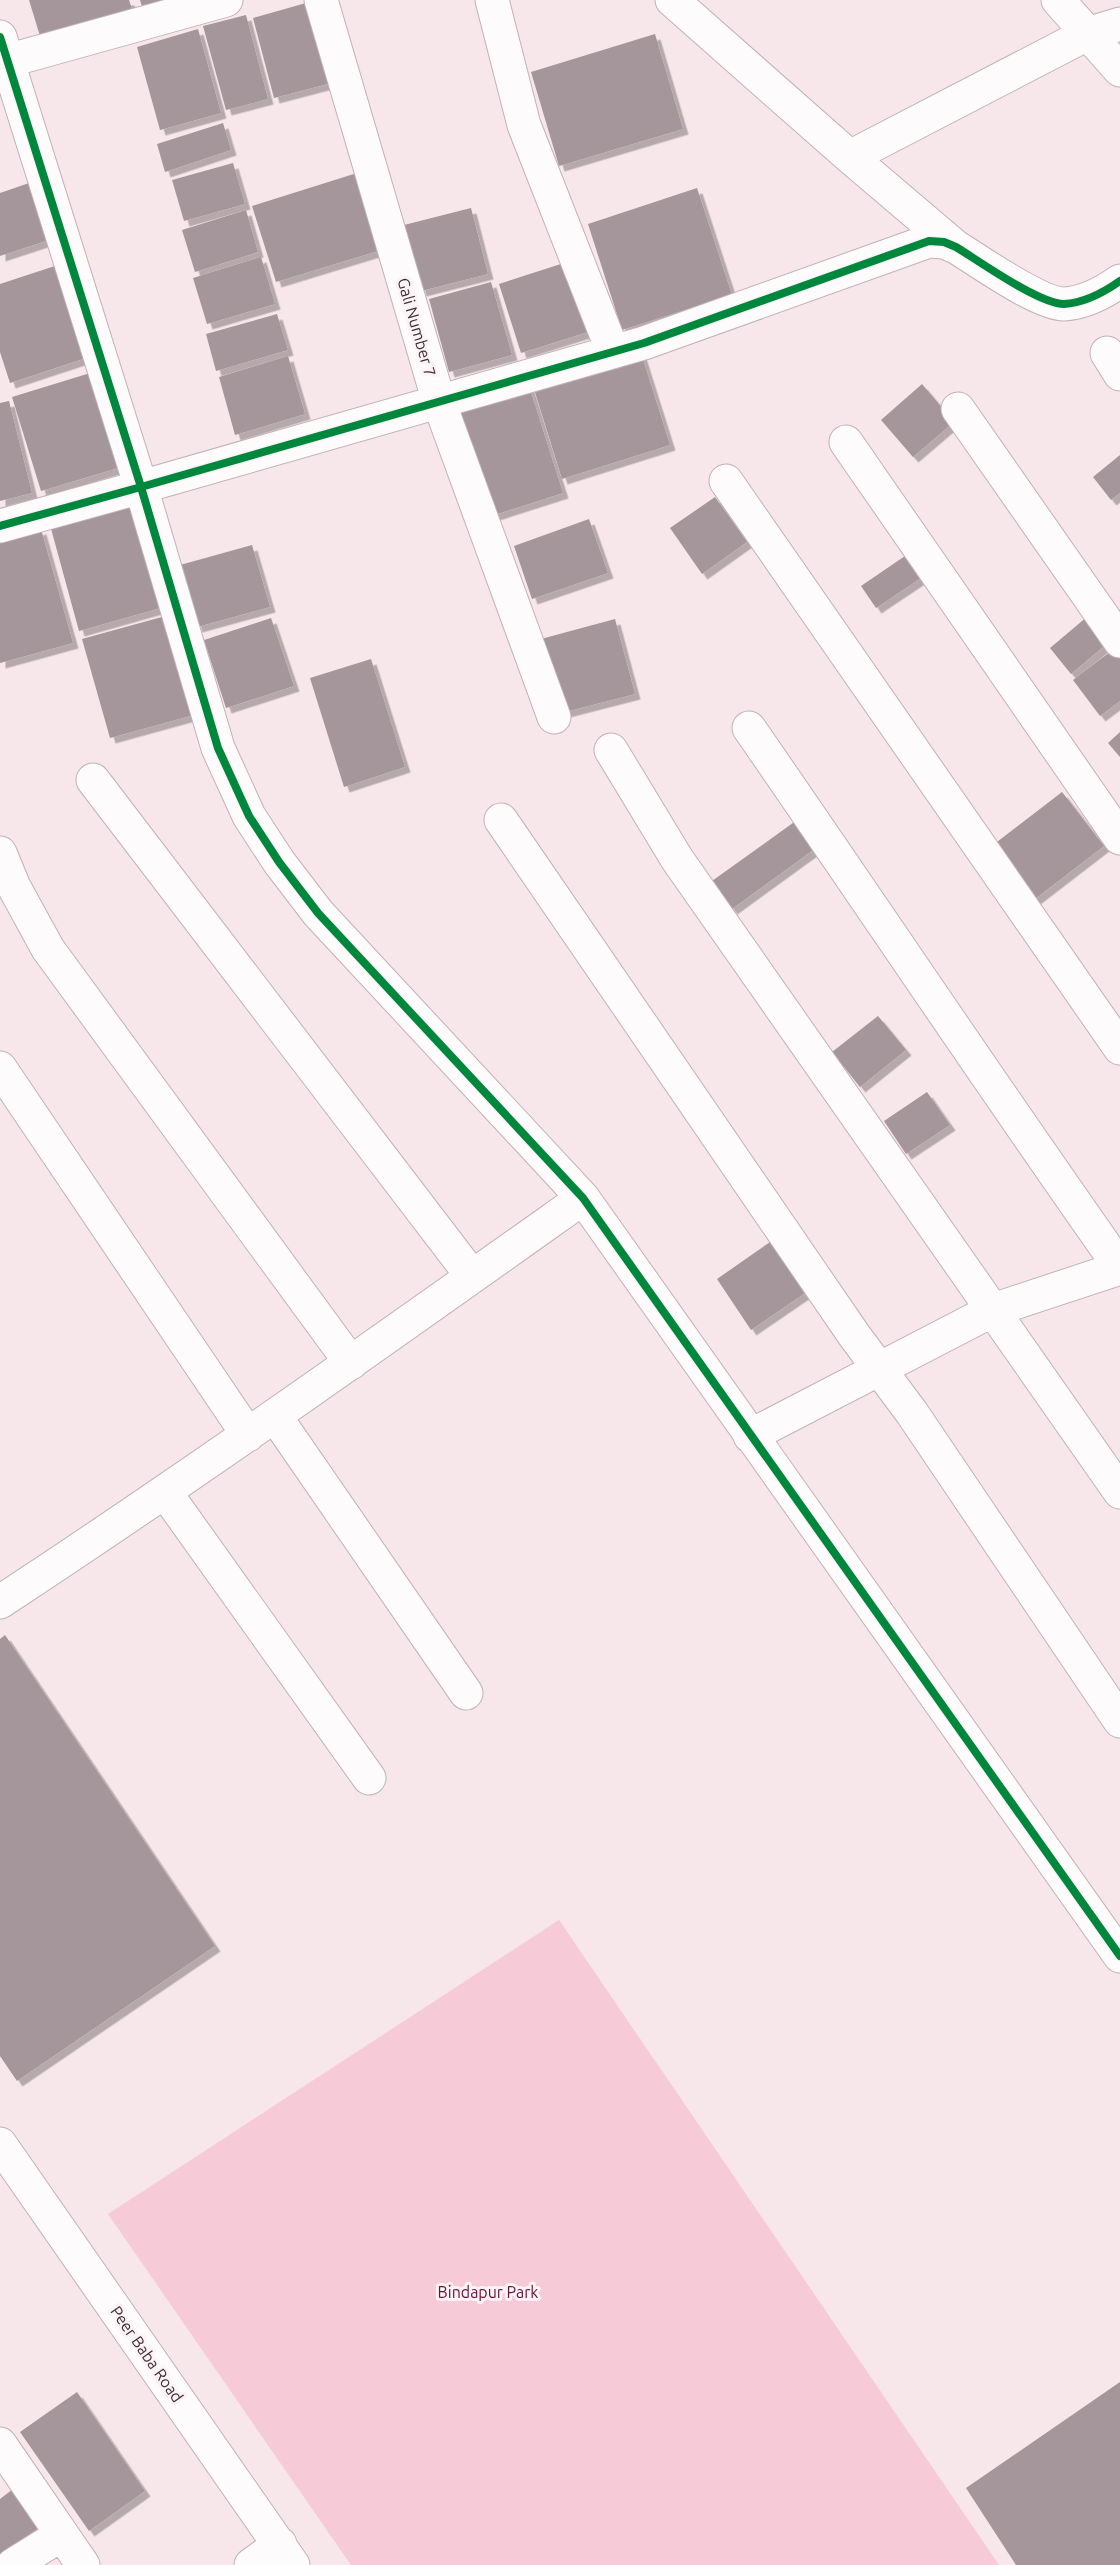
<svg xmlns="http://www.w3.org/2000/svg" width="1120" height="2565" viewBox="0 0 1120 2565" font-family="Ubuntu,sans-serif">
<defs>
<filter id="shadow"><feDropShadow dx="5.5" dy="5.5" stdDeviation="0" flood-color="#0004"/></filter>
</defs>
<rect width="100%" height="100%" fill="#f7e6ea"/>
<path fill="#f6cad6" d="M559 1920 999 2565H351L108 2214Z"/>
<path fill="#a4969a" filter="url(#shadow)" d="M29 0H129L135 18 43 46Z
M140 0H187L145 17Z
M313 1 335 82 274 98 253 18Z
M246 15 268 99 226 110 203 26Z
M198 29 221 113 160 130 137 47Z
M655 34 683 129 559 166 531 72Z
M223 123 231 150 165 172 157 144Z
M233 163 245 204 184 221 172 180Z
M357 173 381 250 276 282 252 206Z
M38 180 58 237 0 256V193Z
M697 188 732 295 622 330 588 224Z
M471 208 488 274 421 291 404 225Z
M246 210 258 252 195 272 182 230Z
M261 257 275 304 207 324 193 278Z
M67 262 98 354 10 383 0 352V284Z
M567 262 588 332 521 353 499 284Z
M491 282 512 355 449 372 429 299Z
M277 314 288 350 216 371 206 334Z
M641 353 670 445 562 479 533 386Z
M288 356 305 414 235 435 219 377Z
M100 370 128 465 41 491 12 397Z
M528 383 563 493 485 518 450 408Z
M922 384 954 422 913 457 881 420Z
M9 401 32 493 0 501V403Z
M1120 455V493L1111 500 1093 477Z
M715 497 747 542 702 574 670 528Z
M135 501 164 607 79 631 50 525Z
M589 519 608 573 532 599 514 546Z
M41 529 73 643 0 663V540Z
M252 545 270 607 197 627 180 565Z
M905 556 921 578 876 608 861 586Z
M169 615 197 714 110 738 82 639Z
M1088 616 1109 642 1071 674 1050 648Z
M271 618 294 686 226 708 204 640Z
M615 619 635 694 561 713 541 639Z
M1114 649 1120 658V701L1100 716 1073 680Z
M371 659 405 767 344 787 310 678Z
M1120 732V757L1108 743Z
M1062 792 1104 846 1026 906 984 852Z
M797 820 816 848 732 909 712 881Z
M878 1016 906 1050 860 1087 832 1052Z
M927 1092 950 1125 906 1154 884 1121Z
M770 1242 805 1293 751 1330 717 1279Z
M5 1635 215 1946 17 2081 0 2056V1639Z
M1120 2382V2565H1016L966 2488Z
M77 2392 145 2491 89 2531 20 2432Z
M13 2489 41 2526 0 2555V2499Z"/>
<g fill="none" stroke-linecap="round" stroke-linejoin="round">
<g stroke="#c1b2b6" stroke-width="35">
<path id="minor" d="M321 0 439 402 554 717
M492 0 524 125 613 352
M672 0 850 157 1087 34 1120 24
M1058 0 1120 70
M0 37 141 487 644 343 929 241 944 242 956 247C979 261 1039 304 1064 304 1084 303 1103 293 1120 281
M0 63 226 0
M850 157 956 247
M1107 353 1120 374
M958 409 1120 641
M846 442 1120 838
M726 481 1120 1048
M0 526 141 487 218 748 249 816 279 862 318 913 583 1198 1120 1956
M749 728C873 907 994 1089 1120 1267
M611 750 677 859 1120 1492
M93 780 472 1276
M501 820 854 1335 912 1413 1120 1721
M0 853 14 887 48 949 351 1363
M0 1068 248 1435
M275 1416 466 1693
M750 1436 993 1310 1120 1268
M165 1492 369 1778
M0 1602C198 1472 390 1335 583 1198
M0 2144 293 2565
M0 2444 83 2565
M13 2565 61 2535
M251 2565 280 2544"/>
</g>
<use href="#minor" stroke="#fefbfc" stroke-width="33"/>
<g stroke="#fbf3f5" stroke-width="11">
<path id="cycleway" d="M0 37 141 487 644 343 929 241 944 242 956 247C979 261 1039 304 1064 304 1084 303 1103 293 1120 281
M0 526 141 487 218 748 249 816 279 862 318 913 583 1198 1120 1956"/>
</g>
<use href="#cycleway" stroke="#00873e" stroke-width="8"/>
</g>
<g text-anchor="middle" stroke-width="6" stroke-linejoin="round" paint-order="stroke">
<g font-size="16" fill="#3e2f33" stroke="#fbf3f5">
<text transform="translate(417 327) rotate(74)" y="6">Gali Number 7</text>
<text transform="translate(147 2354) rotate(55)" y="6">Peer Baba Road</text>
</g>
<g font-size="16" fill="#661334" stroke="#fbf3f5">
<text x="488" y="2298">Bindapur Park</text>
</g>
</g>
</svg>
